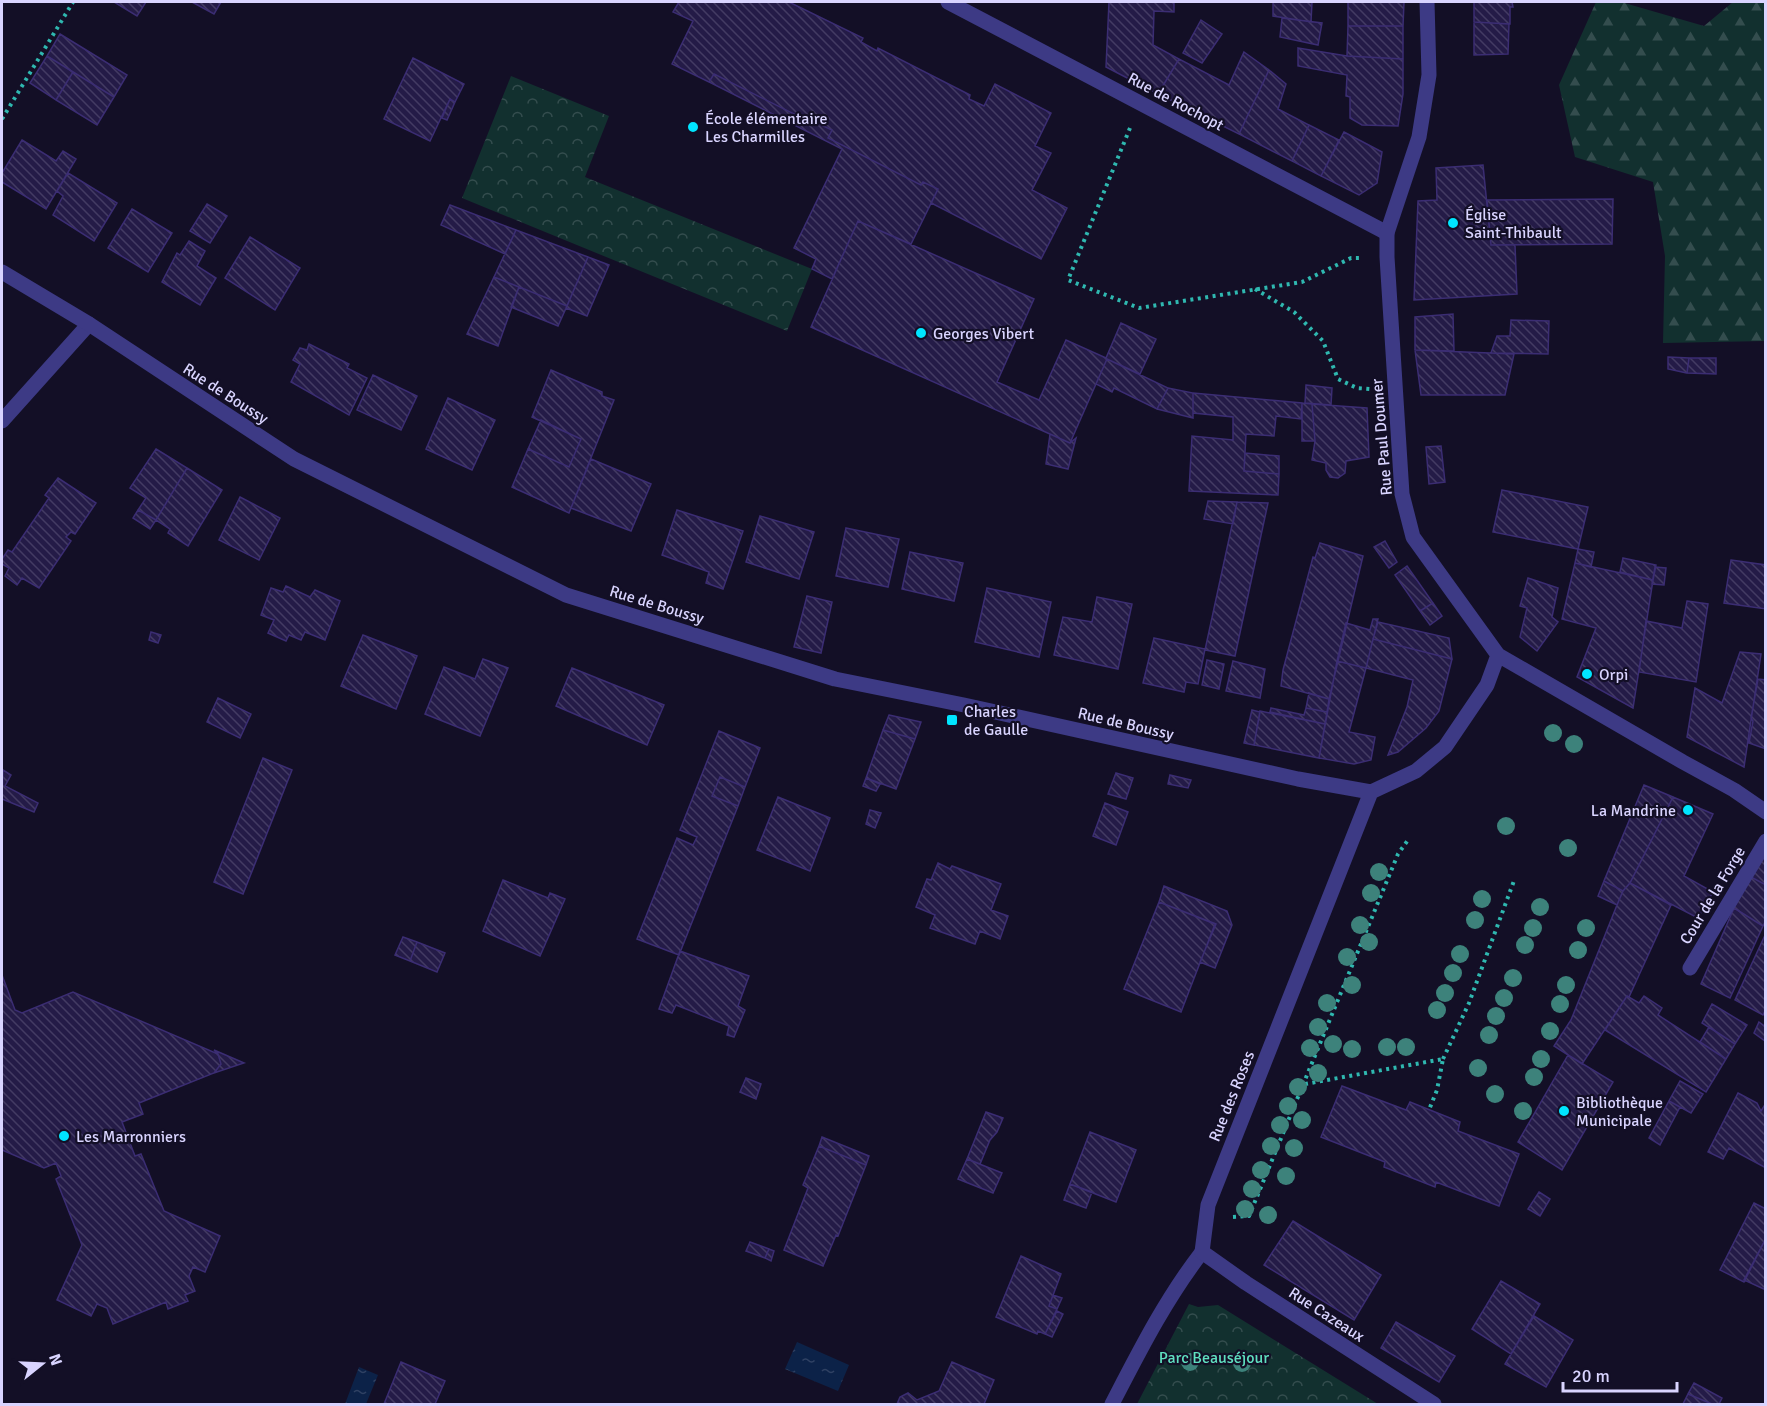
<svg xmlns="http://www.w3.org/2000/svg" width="1767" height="1406" viewBox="0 0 1767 1406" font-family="Signika,sans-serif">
<defs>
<pattern id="forest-firs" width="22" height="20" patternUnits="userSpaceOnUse" patternTransform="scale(1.5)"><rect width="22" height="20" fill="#12302f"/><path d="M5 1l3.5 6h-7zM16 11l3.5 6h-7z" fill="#344d4e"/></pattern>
<pattern id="park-crowns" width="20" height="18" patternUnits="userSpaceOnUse" patternTransform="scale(1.5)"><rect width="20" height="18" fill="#12302f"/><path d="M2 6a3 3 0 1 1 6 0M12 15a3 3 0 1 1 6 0" fill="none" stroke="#344d4e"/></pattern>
<pattern id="water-ripples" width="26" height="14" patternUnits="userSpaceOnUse" patternTransform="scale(1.5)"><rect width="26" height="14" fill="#0c2248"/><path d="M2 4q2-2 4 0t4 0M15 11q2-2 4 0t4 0" fill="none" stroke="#2f4163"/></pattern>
<pattern id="building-back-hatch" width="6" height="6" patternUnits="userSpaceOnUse" patternTransform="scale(1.5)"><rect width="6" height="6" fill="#241b47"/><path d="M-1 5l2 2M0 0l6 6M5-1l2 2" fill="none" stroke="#433b63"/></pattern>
</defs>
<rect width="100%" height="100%" fill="#130f26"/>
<path fill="url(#forest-firs)" d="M1596 2H1621L1704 26 1733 2H1765V341L1663 343 1665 256 1653 182 1575 157 1559 85Z"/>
<path fill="url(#park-crowns)" d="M511 76 609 116 585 177 812 269 787 331 462 198Z
M1189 1304 1198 1307 1218 1305 1378 1404H1137Z"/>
<path fill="url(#water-ripples)" d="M797 1342 849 1365 838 1391 785 1369Z
M359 1367 378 1375 366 1404H345Z"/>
<path fill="url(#building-back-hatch)" stroke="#3b2d73" stroke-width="1.5" d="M114 2H146L137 16Z
M192 2H221L214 14Z
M679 2H789L863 38 861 42 877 51 878 48 970 95 969 99 984 106 995 84 1051 113 1035 146 1051 153 1032 190 1067 208 1041 259 931 203 938 189 923 182 921 185 828 138 832 130 817 123 816 125 714 74 709 82 672 64 693 21 673 12Z
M1109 2H1174V12L1154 11 1153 45 1179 59 1158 94 1106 67Z
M1273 2H1312L1311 22 1273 16Z
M1348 2H1404L1403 26H1348Z
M1474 2H1512L1513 7H1510V24L1474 22Z
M1282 18 1322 23 1318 45 1280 37Z
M1201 20 1222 34 1202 63 1183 53Z
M1474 22 1509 24 1508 54 1474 55Z
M1348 26H1403V59L1347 56Z
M60 34 127 75 114 97 47 56Z
M1298 48 1347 56 1403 59V94L1398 126 1362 125 1350 118V97L1346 96 1347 75 1298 66Z
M1244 52 1269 70 1239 134 1158 94 1179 59 1229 85Z
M47 56 73 72 56 100 30 83Z
M413 58 464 84 455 102 450 99 430 141 384 119Z
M1269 70 1286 84 1278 109 1309 125 1292 161 1239 134Z
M73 72 114 97 97 125 56 100Z
M714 74 816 125 817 123 832 130 828 138 921 185 923 182 938 189 911 244 858 221 832 279 812 269 816 259 794 248 842 149 709 82Z
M450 99 455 102 447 120 442 118Z
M1309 125 1339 140 1321 176 1292 161Z
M1344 132 1382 152 1377 183 1359 195 1321 176Z
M22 140 56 161 63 151 76 159 46 209 2 182V173Z
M1483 165 1491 245H1515L1517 294 1414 300 1418 201 1437 200 1436 168Z
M68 173 117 203 94 241 53 215 63 196 57 191Z
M1613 199 1612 244 1491 245 1487 200Z
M207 204 227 216 210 243 190 231Z
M450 205 516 230 505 254 441 225Z
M132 209 172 233 148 272 108 248Z
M858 221 1034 299 997 382 1039 400 1066 340 1106 358 1121 323 1156 339 1140 374 1107 359 1070 443 811 327Z
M516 230 588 257 567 306 494 277Z
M250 237 300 268 275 310 225 278Z
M189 241 205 251 197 266 216 278 200 305 162 282 177 253 180 255Z
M588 257 609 265 587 316 566 308Z
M494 277 519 287 498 346 467 334Z
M519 287 567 306 558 326 511 307Z
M1453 314 1454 351 1415 350V317Z
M1511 320 1549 321 1548 354 1491 353 1497 336H1510Z
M309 344 349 364 347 368 367 378 349 415 291 382 300 364 293 360 300 348 307 350Z
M1415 350 1514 354 1505 395H1421Z
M1668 357 1689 358 1687 373 1668 369Z
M1689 358H1716V374L1687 373Z
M1107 359 1168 388 1157 409 1114 388 1112 392 1096 384Z
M551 370 602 392V396L614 400 569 513 512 487 528 449 569 467 581 439 532 417Z
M373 375 417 396 401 430 357 410Z
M1306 385 1332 388 1331 405 1305 403Z
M1168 388 1193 393V418L1157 409Z
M1193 393 1302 403 1301 419 1276 416 1274 436 1246 434 1244 471 1279 474 1278 495 1189 491 1192 436 1233 440V417L1193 413Z
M448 398 495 420 472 470 426 449Z
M1302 403 1312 404 1315 441H1302Z
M1312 404 1367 408 1369 457 1346 461 1345 473 1338 478 1330 477 1326 470V463L1312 460 1315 441Z
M541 420 581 439 569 467 528 449Z
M1050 434 1070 443 1076 438 1068 469 1046 464Z
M1441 446 1445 482 1429 484 1426 447Z
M156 449 187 468 156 520 138 510 146 498 130 488Z
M1245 453 1279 456V474L1244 471Z
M591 459 651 484 631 531 571 508Z
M187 468 222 490 188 546 168 533 170 529 156 520Z
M58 478 96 503 75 534 71 532 66 537 71 541 39 588 22 578 17 585 5 576 9 568 2 564V559L8 550 12 552 49 498 45 495Z
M1502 490 1588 507 1578 549 1493 532Z
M240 497 280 518 259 560 219 540Z
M1208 501 1237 502 1233 524 1204 519Z
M1237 502 1268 503 1235 656 1205 650Z
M138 510 156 520 150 529 133 518Z
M677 510 743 531 723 589 706 583 709 572 662 555Z
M760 516 814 532 799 579 746 562Z
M846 528 899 539 888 587 836 576Z
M1385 541 1397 562 1389 568 1374 547Z
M1320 543 1363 556 1329 699 1281 686 1283 670 1313 557 1315 558Z
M1578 549 1594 552 1591 567 1575 563Z
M910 552 963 563 954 601 902 589Z
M1623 558 1656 565 1653 580 1620 572Z
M1731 560 1766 565V609L1724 603Z
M1575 563 1653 580 1633 708 1577 677 1596 628 1562 619Z
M1407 566 1433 603 1420 611 1395 575Z
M1655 567 1666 568 1664 585 1652 584Z
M1528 578 1558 588 1552 617 1558 622 1537 651 1520 637 1527 608 1520 606Z
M286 586 310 597 315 590 340 601 325 640 305 632 301 640 289 635 286 641 268 633 274 620 261 615 271 588 283 592Z
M987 588 1051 602 1039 657 975 642Z
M807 596 832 602 821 653 794 647Z
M1097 597 1132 604 1118 669 1054 655 1063 617 1092 622Z
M1687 601 1708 604 1696 682 1639 672 1646 621 1682 628Z
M1433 603 1442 616 1430 625 1420 611Z
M1373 619H1378L1366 668 1337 661 1346 623 1370 630Z
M1378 622 1449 638 1452 659 1373 639Z
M151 632 161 635 158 643 149 640Z
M363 635 417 656 396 709 341 686Z
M1154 638 1205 649 1198 684 1186 682 1184 692 1143 683Z
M1373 639 1452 659 1439 711 1426 728 1398 752 1388 755 1407 707 1413 680 1366 668Z
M1740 652 1761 654 1744 767 1687 737 1695 688 1722 703Z
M483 659 508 668 480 736 425 714 444 667 475 679Z
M1207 660 1224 664 1219 689 1202 685Z
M1233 661 1265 669 1260 698 1226 691Z
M1337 661 1366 668 1349 732 1375 737 1371 760 1354 764 1319 758Z
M572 668 664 705 647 745 556 706Z
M1758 679 1766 680V749L1749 743 1753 721 1751 718Z
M1309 693 1329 699 1327 712 1306 708Z
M218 698 251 714 240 738 207 722Z
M1271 708 1304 715 1306 708 1327 712 1325 724 1270 712Z
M1252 710 1260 712 1254 745 1244 743Z
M1260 711 1325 724 1319 758 1254 745Z
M889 715 921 722 915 739 883 730Z
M883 730 915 739 896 789 866 778Z
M719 731 760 748 745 787 720 777 712 796 738 806 679 955 637 939 677 838 693 845 697 837 680 830Z
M263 758 292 770 243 894 214 882Z
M3 770 11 775 5 786 38 803 34 812 2 799Z
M1116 773 1133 778 1126 799 1108 794Z
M1170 775 1191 780 1188 788 1168 784Z
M720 777 745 787 738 806 712 796Z
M866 778 880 784 876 791 863 786Z
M1644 785 1673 797 1630 883 1623 891 1604 881Z
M778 797 830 818 810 871 757 850Z
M1673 797 1713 814 1684 876 1713 892 1698 918 1630 883Z
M1105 803 1128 812 1116 845 1093 836Z
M870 810 881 813 875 828 866 824Z
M1766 853V885L1751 877Z
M938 863 950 869 952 866 1001 884 991 910 1008 916 1000 939 980 931 975 944 930 928 935 915 916 907 927 879 931 880Z
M1751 877 1766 885V920L1763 926 1734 908Z
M503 880 548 898 550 893 565 899 540 956 483 931Z
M1604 881 1623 891 1617 905 1598 896Z
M1630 883 1671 905 1629 997 1627 996 1582 1064 1554 1046 1571 1020 1617 905 1623 891Z
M1164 886 1227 911 1232 925 1215 968 1200 962 1216 924 1159 902Z
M1159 902 1215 924 1181 1012 1124 989Z
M1734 908 1763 926 1730 998 1701 984Z
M1766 933V1009L1763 1015 1735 1000Z
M403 937 417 942 410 961 395 955Z
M417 942 445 953 437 972 410 961Z
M680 951 749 976 738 1006 745 1010 734 1037 727 1035 729 1026 676 1005 672 1013 659 1009Z
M2 975 15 1010 22 1013 73 992 218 1054 221 1064 214 1073 139 1103 143 1114 122 1122 135 1156 141 1154 164 1211 220 1236 205 1272 193 1267 189 1276 195 1291 185 1295 188 1301 168 1309 166 1302 113 1324 107 1308 97 1304 91 1316 57 1300 82 1245 56 1179 61 1176 56 1163 44 1168 2 1150Z
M1627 996 1639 1003 1644 996 1662 1008 1658 1015 1726 1059 1706 1092 1605 1030Z
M1712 1004 1747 1025 1735 1044 1702 1023Z
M1759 1022 1766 1027 1765 1041 1754 1033Z
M1709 1027 1735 1044 1726 1059 1700 1042Z
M214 1050 244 1063 214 1073 221 1064 218 1054Z
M1568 1055 1613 1082 1562 1170 1518 1142Z
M746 1078 761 1084 756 1099 740 1092Z
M1680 1081 1703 1094 1691 1113 1669 1101Z
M1342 1086 1406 1110 1410 1102 1460 1122 1458 1131 1519 1154 1499 1206 1436 1182 1435 1187 1384 1167 1385 1162 1321 1137Z
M1738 1093 1757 1103 1761 1111 1766 1103V1168L1729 1148 1723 1159 1708 1152Z
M1669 1101 1680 1107 1660 1145 1649 1138Z
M986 1112 1003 1118 997 1132 990 1140 980 1164 967 1159Z
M1090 1132 1136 1150 1116 1202 1070 1184Z
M822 1137 869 1156 866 1165 819 1146Z
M819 1146 866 1165 838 1236 836 1235 823 1266 784 1250 808 1188 803 1185Z
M967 1159 1002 1173 993 1193 958 1179Z
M1070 1184 1092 1192 1086 1208 1064 1200Z
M1539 1192 1550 1199 1540 1216 1528 1209Z
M1754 1203 1766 1209V1238L1744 1282 1720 1270Z
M1293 1221 1381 1275 1354 1320 1264 1265Z
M1766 1238V1290L1744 1280Z
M750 1242 769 1249 765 1258 746 1251Z
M769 1249 774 1251 771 1261 765 1258Z
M1021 1256 1061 1274 1049 1306 1057 1309 1045 1334 1038 1331 1037 1334 996 1317Z
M1501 1281 1540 1304 1511 1354 1472 1329Z
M1053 1295 1062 1298 1057 1309 1049 1306Z
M1057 1311 1063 1314 1052 1337 1045 1334Z
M1534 1316 1573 1340 1546 1387 1505 1364Z
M1396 1322 1455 1356 1439 1382 1381 1348Z
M401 1362 445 1381 435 1404H384Z
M952 1362 994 1380 984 1404H897L900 1397 908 1393 917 1400 939 1391Z
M1694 1383 1722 1398 1719 1404H1712L1688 1394Z
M1688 1394 1712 1404H1683Z"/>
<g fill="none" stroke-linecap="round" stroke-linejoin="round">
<path stroke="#2fb8b0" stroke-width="4" stroke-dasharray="3 4.5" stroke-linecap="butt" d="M2 119 73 2
M1130 128 1068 280 1139 308 1302 282 1351 258H1361
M1255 289 1294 312 1323 341 1338 379 1357 388 1370 389
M1443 1059 1469 1003 1515 878
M1305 1084 1443 1059 1437 1090 1429 1110
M1233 1217 1249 1216 1398 854 1408 840"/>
<path stroke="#3d3a85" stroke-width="15" d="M948 2 1387 233
M2 421 89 324
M1690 968 1766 841
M1112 1404C1139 1352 1165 1300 1202 1252"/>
<path stroke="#3d3a85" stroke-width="15" d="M1427 2 1429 75 1419 137 1387 233V257L1402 494 1413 537 1498 655 1683 762 1734 790 1766 812
M2 272 89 324 294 459 566 595 835 679 964 705 1298 779 1371 792
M1371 792 1208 1205 1202 1252 1246 1283 1434 1404
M1371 792 1416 771 1445 747 1487 685 1498 655"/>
</g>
<g fill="#3d827b">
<circle cx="1553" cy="733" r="9"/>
<circle cx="1574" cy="744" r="9"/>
<circle cx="1506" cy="826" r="9"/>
<circle cx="1568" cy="848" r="9"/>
<circle cx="1379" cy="872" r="9"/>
<circle cx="1371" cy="893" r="9"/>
<circle cx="1482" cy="899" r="9"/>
<circle cx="1540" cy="907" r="9"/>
<circle cx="1475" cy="920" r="9"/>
<circle cx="1360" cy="925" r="9"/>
<circle cx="1533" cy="928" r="9"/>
<circle cx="1586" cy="928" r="9"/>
<circle cx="1369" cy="942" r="9"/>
<circle cx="1525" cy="945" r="9"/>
<circle cx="1578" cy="950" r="9"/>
<circle cx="1460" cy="954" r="9"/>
<circle cx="1347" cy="957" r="9"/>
<circle cx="1453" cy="973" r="9"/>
<circle cx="1513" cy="978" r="9"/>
<circle cx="1352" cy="985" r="9"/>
<circle cx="1566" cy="985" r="9"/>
<circle cx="1445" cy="993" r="9"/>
<circle cx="1504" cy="998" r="9"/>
<circle cx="1327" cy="1003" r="9"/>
<circle cx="1560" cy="1004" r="9"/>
<circle cx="1437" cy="1010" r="9"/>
<circle cx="1496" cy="1016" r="9"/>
<circle cx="1318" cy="1027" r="9"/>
<circle cx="1550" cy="1031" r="9"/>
<circle cx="1489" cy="1035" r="9"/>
<circle cx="1333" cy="1044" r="9"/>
<circle cx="1387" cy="1047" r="9"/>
<circle cx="1406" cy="1047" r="9"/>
<circle cx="1310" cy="1048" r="9"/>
<circle cx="1352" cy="1049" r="9"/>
<circle cx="1541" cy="1059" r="9"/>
<circle cx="1478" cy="1068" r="9"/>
<circle cx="1318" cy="1073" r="9"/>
<circle cx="1534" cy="1077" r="9"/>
<circle cx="1298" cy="1087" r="9"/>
<circle cx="1495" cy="1094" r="9"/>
<circle cx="1288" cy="1106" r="9"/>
<circle cx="1523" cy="1111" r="9"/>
<circle cx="1302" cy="1120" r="9"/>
<circle cx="1280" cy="1125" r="9"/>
<circle cx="1271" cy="1146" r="9"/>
<circle cx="1294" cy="1148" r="9"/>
<circle cx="1261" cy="1170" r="9"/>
<circle cx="1286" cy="1176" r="9"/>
<circle cx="1252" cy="1189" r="9"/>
<circle cx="1245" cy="1209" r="9"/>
<circle cx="1268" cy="1215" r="9"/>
<circle cx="1190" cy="1362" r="9"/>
<circle cx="1242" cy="1363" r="9"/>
</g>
<g fill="#00e5ff" stroke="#130f26" stroke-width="2">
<circle cx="693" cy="127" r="6"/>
<circle cx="1453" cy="223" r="6"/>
<circle cx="921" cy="333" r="6"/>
<circle cx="1587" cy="674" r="6"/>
<rect x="946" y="714" width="12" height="12" rx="3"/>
<circle cx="1688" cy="810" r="6"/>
<circle cx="1564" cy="1111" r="6"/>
<circle cx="64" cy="1136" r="6"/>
</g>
<g text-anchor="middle" stroke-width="4.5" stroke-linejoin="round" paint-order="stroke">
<g font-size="16" fill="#d9d4ff" stroke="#130f26">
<text transform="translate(1176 101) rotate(28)" y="6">Rue de Rochopt</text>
<text transform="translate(226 393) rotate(33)" y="6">Rue de Boussy</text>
<text transform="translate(1381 437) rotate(-95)" y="6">Rue Paul Doumer</text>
<text transform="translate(657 604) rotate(17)" y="6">Rue de Boussy</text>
<text transform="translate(1126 723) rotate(13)" y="6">Rue de Boussy</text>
<text transform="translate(1712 895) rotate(-59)" y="6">Cour de la Forge</text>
<text transform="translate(1231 1096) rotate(-68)" y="6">Rue des Roses</text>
<text transform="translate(1327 1314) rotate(33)" y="6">Rue Cazeaux</text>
</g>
<g font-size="16" fill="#d9d4ff" stroke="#130f26" text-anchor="start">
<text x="705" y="124">École élémentaire<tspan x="705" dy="18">Les Charmilles</tspan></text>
<text x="1465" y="220">Église<tspan x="1465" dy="18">Saint-Thibault</tspan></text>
<text x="933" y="339">Georges Vibert</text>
<text x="1599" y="680">Orpi</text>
<text x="964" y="717">Charles<tspan x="964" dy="18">de Gaulle</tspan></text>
<text x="1676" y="816" text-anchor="end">La Mandrine</text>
<text x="1576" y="1108">Bibliothèque<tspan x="1576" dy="18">Municipale</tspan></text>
<text x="76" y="1142">Les Marronniers</text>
</g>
<g font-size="16" fill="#5fe0c0" stroke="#130f26">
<text x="1214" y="1363">Parc Beauséjour</text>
</g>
</g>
<rect width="1767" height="1406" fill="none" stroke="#d9d4ff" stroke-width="6"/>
<g transform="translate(42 1364) rotate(72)" stroke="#130f26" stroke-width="4.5" paint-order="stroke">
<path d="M0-4.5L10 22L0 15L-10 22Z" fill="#d9d4ff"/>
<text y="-9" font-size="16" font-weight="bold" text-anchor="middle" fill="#d9d4ff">N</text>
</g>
<path d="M1563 1382v9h114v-9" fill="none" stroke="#d9d4ff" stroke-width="3"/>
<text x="1572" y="1382" font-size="18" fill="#d9d4ff" stroke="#130f26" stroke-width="4.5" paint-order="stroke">20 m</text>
</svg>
